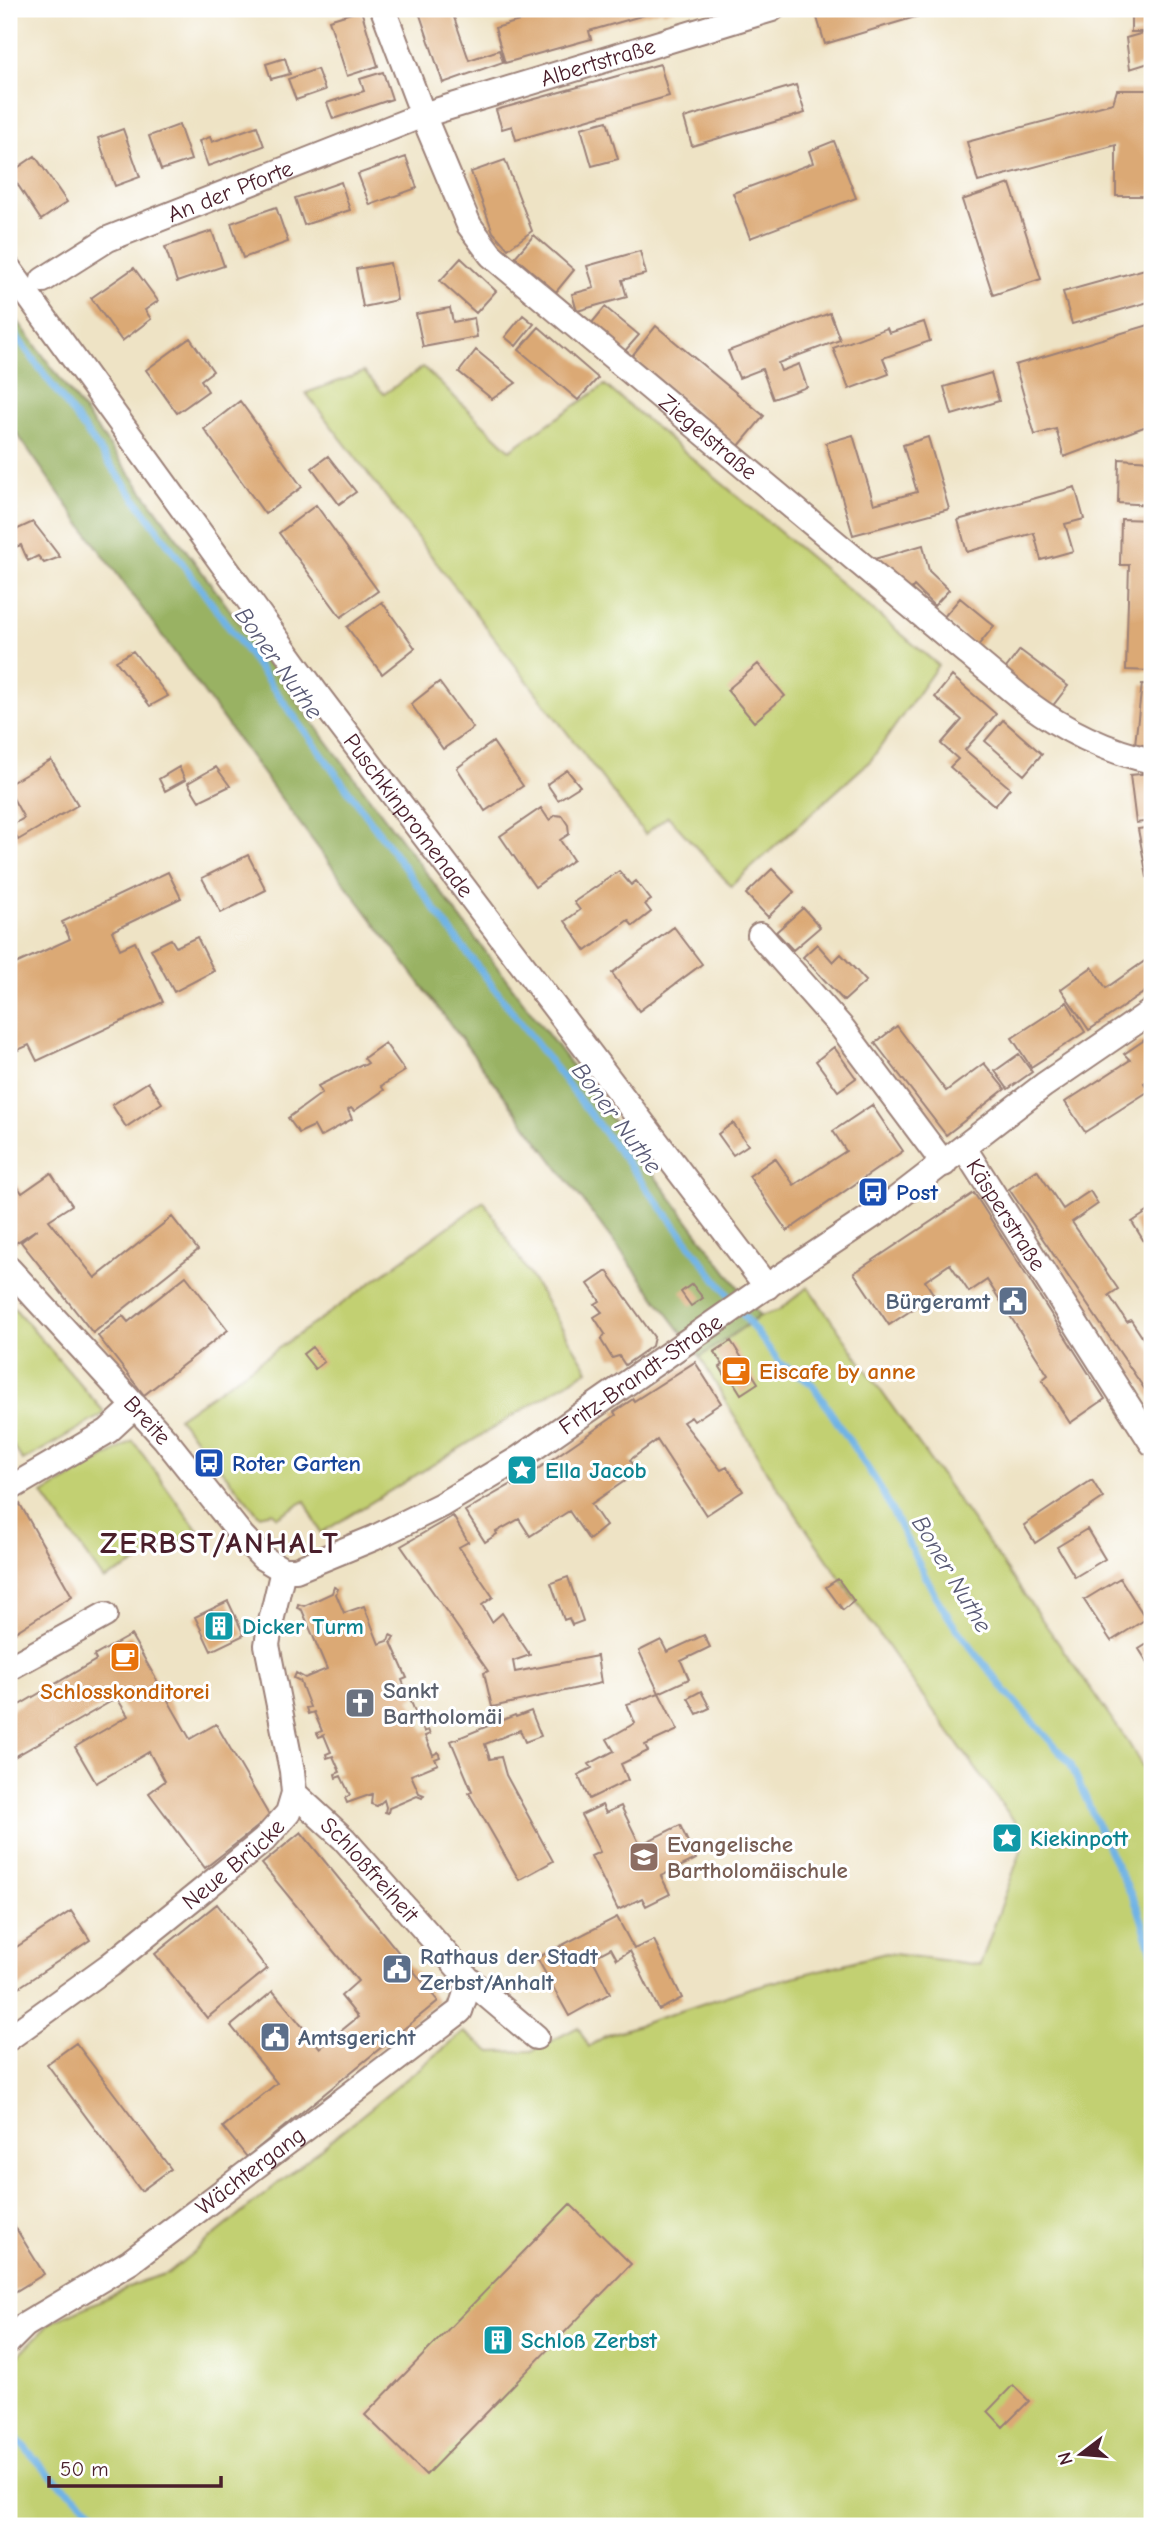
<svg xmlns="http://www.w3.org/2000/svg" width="1161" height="2535" viewBox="0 0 1161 2535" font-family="'Comic Neue',sans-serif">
<rect width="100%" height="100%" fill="#fff"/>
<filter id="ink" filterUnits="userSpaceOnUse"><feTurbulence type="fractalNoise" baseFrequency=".0143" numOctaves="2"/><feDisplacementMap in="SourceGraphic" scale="14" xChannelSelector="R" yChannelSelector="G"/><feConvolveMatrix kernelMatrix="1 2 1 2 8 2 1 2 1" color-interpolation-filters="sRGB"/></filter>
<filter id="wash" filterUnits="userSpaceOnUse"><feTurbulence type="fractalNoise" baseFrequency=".00686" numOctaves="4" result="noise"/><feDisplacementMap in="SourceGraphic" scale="28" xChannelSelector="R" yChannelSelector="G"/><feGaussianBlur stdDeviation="1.57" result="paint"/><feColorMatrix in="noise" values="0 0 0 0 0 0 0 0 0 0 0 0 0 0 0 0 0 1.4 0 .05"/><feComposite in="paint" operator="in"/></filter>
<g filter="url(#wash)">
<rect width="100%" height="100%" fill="#eee3c5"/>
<path fill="#c2d072" stroke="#86784e" stroke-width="2" d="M423 367 510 450 605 385 938 665 871 760 731 886 668 816 645 834 306 393 364 372 384 394Z
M484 1201 588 1370 321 1533 305 1501 277 1517 273 1512 259 1515 178 1418 332 1311Z
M808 1287 1128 1742 1152 1783V2526H9V2365L50 2323 143 2281 168 2273 464 2032 491 2052 532 2051 578 2027 589 2047 605 2036 750 1988 886 1953 980 1965 1023 1845 1014 1821 898 1662 769 1475 700 1357 760 1316 779 1310Z
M9 1302 105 1413 23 1461 9 1439Z
M133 1441 198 1531 104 1580 43 1494Z"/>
<path fill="#99b264" stroke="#726848" stroke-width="2" d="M9 309 296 700 760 1316 700 1357 274 789 74 515 9 422Z"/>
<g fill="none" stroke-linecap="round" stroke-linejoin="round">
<path stroke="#70b3e5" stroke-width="7" d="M9 326 453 934 716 1279 780 1363 812 1384 878 1484 936 1597 955 1627 1007 1693 1070 1763 1110 1853 1138 1908 1152 1952
M9 2430 50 2475 112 2526"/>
</g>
<g id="blocks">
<path fill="#dba975" d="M418 9H451L469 60 499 50 503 62 443 83Z
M562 9H676L663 13 662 10 589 31 591 39 505 63 495 28Z
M823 9H942L825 44 815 11Z
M1131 9H1152V62L1130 69 1126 38 1147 32H1131Z
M361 10 378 66 347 76 329 20Z
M9 13H15L12 45H9Z
M285 58 290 74 271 79 266 64Z
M660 64 669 96 516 140 512 126 502 129 496 110Z
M317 69 325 90 296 100 288 79Z
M383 72 392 99 333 119 327 103 364 91 360 79Z
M796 85 805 113 692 146 684 118Z
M1117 90H1152V196H1116V145L978 182 967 142 1113 103Z
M607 121 618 159 592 166 581 128Z
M179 125 191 160 161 170 149 136Z
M257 126 264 146 208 166 199 141 210 137 212 142Z
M123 129 140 177 115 186 98 138Z
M834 141 856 198 750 238 733 193 813 163 809 151Z
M35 156 67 202 41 220 10 173Z
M406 157 417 188 370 205 358 174Z
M505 160 532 231 508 249 493 232 471 172Z
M341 182 350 210 304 225 295 198Z
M1010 184 1041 279 993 295 962 200Z
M276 207 288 242 243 258 231 223Z
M212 231 224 266 177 282 165 247Z
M534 235 574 270 556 292 515 257Z
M640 251 646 274 622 280 627 297 577 311 572 294 594 288 587 266Z
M461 258 496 291 476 313 440 281Z
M390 263 397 300 363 307 356 269Z
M1152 267V301L1072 324 1063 292Z
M134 268 158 301 145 310 151 319 122 341 91 298Z
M605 307 639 335 624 352 591 324Z
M450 308 453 322 474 318 477 337 423 347 416 314Z
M830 313 840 340 778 363 781 371 799 364 807 387 773 399 762 369 739 378 728 351Z
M523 315 534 324 516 346 505 337Z
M924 322 930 341 883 358 889 374 849 389 833 348 887 328 889 333Z
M1152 324V424L1064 457 1056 429 1035 435 1015 365Z
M656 326 764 416 738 447 631 357Z
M539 327 598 378 578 400 519 350Z
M190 338 213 371 201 380 208 391 177 413 146 370Z
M476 350 516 383 492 399 459 372Z
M991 373 999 401 952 415 944 387Z
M240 401 302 487 265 514 204 429Z
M853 435 874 504 917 492 903 445 928 437 949 509 853 535 826 443Z
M328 456 356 492 339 504 312 468Z
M1119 459 1152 461V505L1118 503Z
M1075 487 1084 519 1065 524 1073 551 1041 560 1034 533 967 552 958 520Z
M316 505 378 591 341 617 279 533Z
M1121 519 1152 520V671L1126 670 1129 565H1120Z
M33 522 44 536 60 557 44 563 38 556 28 561 21 545 13 548 9 533Z
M923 545 929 571 949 590 934 606 914 586 909 592 871 560Z
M960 598 994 626 977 647 943 618Z
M382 602 415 648 382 674 347 627Z
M1020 650 1068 686 1051 708 1003 672Z
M133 651 168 696 150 706 116 661Z
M758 664 785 696 754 722 727 690Z
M952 676 996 714 965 750 1010 788 995 806 950 767 958 759 941 744 962 720 935 697Z
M439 682 473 728 443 749 411 704Z
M1142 684 1152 685V746L1135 744Z
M1003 720 1042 754 1024 775 985 741Z
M493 742 523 786 485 811 457 768Z
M51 760 78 805 18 840 10 826 24 818 9 791V784Z
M179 767 185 780 165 791 159 779Z
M216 767 230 786 199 801 188 783Z
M567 770 580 786 558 800 547 784Z
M1152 773V821L1136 823 1130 775Z
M541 808 549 820 556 815 562 816 568 825 569 834 560 840 573 860 535 887 500 836Z
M1152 827V876L1147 877 1138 829Z
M248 855 266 890 221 913 202 878Z
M772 869 794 892 768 917 746 894Z
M619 871 631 885 636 881 651 900 645 904 651 912 633 926 628 920 586 951 565 921 580 910 574 902Z
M168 872 181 898 112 931 120 949 135 942 163 1002 37 1061 29 1045 9 1054V967L70 939 62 922Z
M803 908 820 927 793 950 776 932Z
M674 927 702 964 639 1011 612 973Z
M197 937 214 971 174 992 151 949 171 939 176 947Z
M817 944 833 962 841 954 866 981 844 1001 803 957Z
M1152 956V987L1089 1030 1061 989 1092 967 1106 988Z
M1067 1002 1085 1032 1031 1067 1012 1038Z
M897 1026 946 1091 984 1063 1005 1089 946 1135 875 1043Z
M1152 1035V1077L1144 1083 1149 1091 1085 1132 1065 1102 1130 1060 1124 1054Z
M385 1043 405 1071 381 1086 384 1090 354 1111 351 1108 348 1110 352 1119 320 1137 314 1126 299 1133 288 1118 322 1093 318 1086 362 1064 363 1066 368 1063 364 1058Z
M834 1047 856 1078 838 1091 816 1061Z
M1019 1054 1032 1072 1008 1089 995 1071Z
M148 1082 162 1103 126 1127 112 1105Z
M872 1105 903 1151 787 1231 749 1176 775 1158 794 1185 846 1151 833 1131Z
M733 1123 748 1145 733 1155 718 1134Z
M1037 1170 1063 1209 1090 1191 1098 1204 1072 1222 1118 1289 1109 1295 1127 1322 1131 1320 1152 1352V1400L1009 1189Z
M51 1173 72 1205 49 1220 95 1278 172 1217 198 1250 93 1333 21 1242 37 1229 11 1246 9 1242V1174L22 1193Z
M974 1193 1105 1399 1070 1423 1042 1380 1048 1375 987 1280 969 1292 950 1264 925 1281 934 1295 889 1325 854 1273Z
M1152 1209V1238L1145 1243 1132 1222Z
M607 1271 654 1337 652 1346 625 1365 619 1356 612 1358 601 1340 605 1334 594 1317 602 1312 595 1304 600 1301 588 1284Z
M186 1276 228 1330 144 1395 98 1336 123 1316 128 1322Z
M692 1284 703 1298 691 1306 681 1292Z
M731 1341 758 1383 741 1394 729 1375 726 1377 720 1367 723 1365 714 1352Z
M312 1347 324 1362 315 1369 303 1354Z
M695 1362 721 1403 694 1421 691 1417 683 1422 721 1470 727 1467 743 1491 706 1515 657 1440 630 1460 638 1472 591 1504 606 1526 589 1540 569 1511 530 1536 519 1519 496 1532 497 1534 485 1542 465 1511 512 1484 513 1486 616 1415 614 1412 633 1399 634 1401Z
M1092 1480 1103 1498 1035 1543 1024 1525Z
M20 1504 72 1596 9 1636V1512Z
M453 1516 468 1542 459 1547 493 1597 482 1605 492 1622 502 1613 530 1655 513 1661 515 1672 597 1656 601 1683 492 1707 484 1673 488 1671 401 1546Z
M1087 1529 1105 1559 1075 1577 1057 1547Z
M568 1577 583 1621 572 1625 569 1618 564 1620 551 1583Z
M1120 1578 1146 1619 1111 1641 1084 1600Z
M838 1579 854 1601 843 1610 826 1587Z
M334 1587 338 1589 336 1594 344 1613 364 1606 379 1644 388 1641 390 1635 394 1637 391 1642 407 1678 402 1680 408 1695 413 1693 415 1697 410 1699 416 1714 421 1712 423 1716 418 1718 424 1732 428 1730 430 1734 425 1736 433 1755 438 1752 440 1757 435 1759 438 1764 411 1775 419 1793 424 1795 422 1798 417 1796 401 1803 389 1808 388 1813 385 1812 386 1807 384 1800 377 1806 371 1804 372 1794 347 1803 345 1798 350 1795 341 1776 336 1778 335 1774 340 1772 333 1756 327 1758 326 1754 331 1752 324 1735 319 1737 317 1733 322 1731 314 1712 308 1714 306 1708 310 1707 300 1681 294 1678 296 1673 305 1678 327 1669 302 1610 297 1608 298 1604 304 1606 332 1593Z
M228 1601 244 1635 211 1651 195 1617Z
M131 1635 190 1739 216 1724 270 1817 205 1868 149 1793 165 1781 149 1752 96 1783 75 1747 128 1716 117 1698 9 1760V1711L96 1660 94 1656Z
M704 1635 710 1647 681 1661 689 1679 659 1693 639 1651 661 1640 667 1652Z
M1152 1641V1670L1139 1649Z
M701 1691 710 1708 697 1714 688 1698Z
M659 1693 678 1730 645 1745 648 1751 621 1764 628 1780 589 1799 578 1775 592 1768 589 1764 614 1751 607 1739 635 1723 627 1704Z
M531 1711 541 1736 525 1742 520 1730 485 1744 490 1759 501 1757 506 1775 553 1861 519 1880 469 1793 472 1791 451 1741 515 1715 516 1717Z
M602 1805 606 1813 621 1806 640 1845 680 1825 696 1859 661 1876 670 1894 646 1906 642 1898 618 1910 591 1856 600 1852 581 1815Z
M301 1832 438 2001 247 2157 223 2127 277 2083 231 2026 273 1991 320 2048 358 2017 341 1996 358 1981 262 1864Z
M217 1904 267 1969 207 2018 155 1954Z
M71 1911 90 1940 9 1994V1952Z
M617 1917 634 1949 654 1940 682 1998 659 2010 630 1951 617 1959 611 1948 592 1958 610 1993 569 2016 537 1958Z
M76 2043 171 2169 141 2191 47 2064Z
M570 2204 631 2264 426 2475 365 2415Z
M9 2217 44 2274 13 2293 9 2286Z
M1013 2385 1029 2401 1003 2427 988 2411Z"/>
</g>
</g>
<g filter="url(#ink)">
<use href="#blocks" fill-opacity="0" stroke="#9c8178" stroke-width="2"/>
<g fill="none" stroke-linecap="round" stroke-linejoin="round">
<g stroke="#9c8178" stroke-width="28">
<g id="street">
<path id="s1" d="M383 9 423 115 469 225 491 255 1026 702C1064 730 1106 751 1152 761"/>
<path id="s2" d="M9 269 316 693 767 1287"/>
<path id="s3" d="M43 280 108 239 423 115 772 9"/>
<path d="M760 935 843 1029 944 1164"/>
<path id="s4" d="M964 1148 1152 1443"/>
<path id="s5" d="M9 1269 165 1439 242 1536 263 1558 283 1570H296L374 1538 441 1505 518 1459 755 1294 887 1206 1044 1085 1152 1011"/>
<path d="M9 1489 108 1431 135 1406"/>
<path d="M9 1668 105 1615"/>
<path id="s6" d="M294 1793 344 1839 470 1981 536 2037"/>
<path id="s7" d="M9 2038 110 1965 198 1894 264 1840 288 1813 294 1793 292 1771 267 1645 271 1621 283 1570"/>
<path id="s8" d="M9 2341 25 2325 130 2262 460 2011 470 1981"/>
</g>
</g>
<use href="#street" stroke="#fff" stroke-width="24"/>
</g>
</g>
<defs>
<g id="bus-square" transform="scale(1.575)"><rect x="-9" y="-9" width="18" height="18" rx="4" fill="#1a4fb4" stroke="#fff"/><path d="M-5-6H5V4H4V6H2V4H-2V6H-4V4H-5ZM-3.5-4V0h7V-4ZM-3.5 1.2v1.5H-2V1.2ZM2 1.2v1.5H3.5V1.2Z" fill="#fff"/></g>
<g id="civic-square" transform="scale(1.575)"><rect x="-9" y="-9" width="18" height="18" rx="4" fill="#5c6f8a" stroke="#fff"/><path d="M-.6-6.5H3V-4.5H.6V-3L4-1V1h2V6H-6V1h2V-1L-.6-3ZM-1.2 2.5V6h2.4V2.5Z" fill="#fff"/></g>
<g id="cafe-square" transform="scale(1.575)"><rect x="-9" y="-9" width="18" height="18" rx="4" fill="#e8710a" stroke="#fff"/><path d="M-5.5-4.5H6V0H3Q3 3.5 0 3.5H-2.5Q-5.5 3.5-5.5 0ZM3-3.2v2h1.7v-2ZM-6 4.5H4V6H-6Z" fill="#fff"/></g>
<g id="sight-square" transform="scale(1.575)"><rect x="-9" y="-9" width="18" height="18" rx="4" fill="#0f9aa8" stroke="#fff"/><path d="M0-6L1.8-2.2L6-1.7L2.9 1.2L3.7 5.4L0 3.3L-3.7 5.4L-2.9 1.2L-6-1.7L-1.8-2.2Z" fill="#fff"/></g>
<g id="building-square" transform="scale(1.575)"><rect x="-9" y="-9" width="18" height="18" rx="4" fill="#0f9aa8" stroke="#fff"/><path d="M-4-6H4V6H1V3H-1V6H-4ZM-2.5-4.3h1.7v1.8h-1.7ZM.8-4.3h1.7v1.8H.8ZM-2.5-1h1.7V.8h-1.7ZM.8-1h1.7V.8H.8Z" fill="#fff"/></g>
<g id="church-square" transform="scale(1.575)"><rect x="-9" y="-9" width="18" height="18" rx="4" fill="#6b7280" stroke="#fff"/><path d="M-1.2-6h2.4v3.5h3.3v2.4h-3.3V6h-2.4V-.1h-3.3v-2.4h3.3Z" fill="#fff"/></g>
<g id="school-square" transform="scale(1.575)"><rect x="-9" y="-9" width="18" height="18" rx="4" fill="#8d6e63" stroke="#fff"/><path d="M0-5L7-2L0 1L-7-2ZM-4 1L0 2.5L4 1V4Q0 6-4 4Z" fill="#fff"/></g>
</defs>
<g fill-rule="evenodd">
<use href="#bus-square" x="873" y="1192"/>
<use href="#civic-square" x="1013" y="1301"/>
<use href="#cafe-square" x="736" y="1371"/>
<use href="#bus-square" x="209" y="1463"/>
<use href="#sight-square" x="522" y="1470"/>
<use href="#building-square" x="219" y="1626"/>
<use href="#cafe-square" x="125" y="1657"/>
<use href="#church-square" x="360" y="1703"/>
<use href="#sight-square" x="1007" y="1838"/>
<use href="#school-square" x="644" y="1857"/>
<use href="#civic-square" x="397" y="1969"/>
<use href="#civic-square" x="275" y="2037"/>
<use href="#building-square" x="498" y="2340"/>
</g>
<g text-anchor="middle" stroke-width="6" stroke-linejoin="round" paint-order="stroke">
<g font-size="23" fill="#4a1f2b" stroke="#fff">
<text dy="8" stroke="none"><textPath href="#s3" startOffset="598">Albertstraße</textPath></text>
<text dy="8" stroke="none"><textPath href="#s3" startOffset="208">An der Pforte</textPath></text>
<text dy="8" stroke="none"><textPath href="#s1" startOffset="553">Ziegelstraße</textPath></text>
<text dy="8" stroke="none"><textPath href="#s2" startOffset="677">Puschkinpromenade</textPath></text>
<text dy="8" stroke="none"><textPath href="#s4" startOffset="79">Käsperstraße</textPath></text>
<text dy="8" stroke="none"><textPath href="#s5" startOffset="819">Fritz-Brandt-Straße</textPath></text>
<text dy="8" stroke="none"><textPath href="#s5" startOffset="205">Breite</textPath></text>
<text dy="8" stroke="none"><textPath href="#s7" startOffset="284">Neue Brücke</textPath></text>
<text dy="8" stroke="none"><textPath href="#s6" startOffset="108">Schloßfreiheit</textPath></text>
<text dy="8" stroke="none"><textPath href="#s8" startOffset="296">Wächtergang</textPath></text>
</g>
<g font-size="23" font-weight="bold" fill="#164399" stroke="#fff" text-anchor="start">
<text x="896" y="1200">Post</text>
<text x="232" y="1471">Roter Garten</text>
</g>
<g font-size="23" font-weight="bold" fill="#4e5e75" stroke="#fff" text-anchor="start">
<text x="990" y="1309" text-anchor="end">Bürgeramt</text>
<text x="420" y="1964">Rathaus der Stadt<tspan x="420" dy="26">Zerbst/Anhalt</tspan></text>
<text x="298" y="2045">Amtsgericht</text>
</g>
<g font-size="23" font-weight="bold" fill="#c56008" stroke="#fff" text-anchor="start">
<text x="759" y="1379">Eiscafe by anne</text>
<text x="125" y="1699" text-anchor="middle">Schlosskonditorei</text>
</g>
<g font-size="23" font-weight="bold" fill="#0d838f" stroke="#fff" text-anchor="start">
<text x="545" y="1478">Ella Jacob</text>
<text x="242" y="1634">Dicker Turm</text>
<text x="1030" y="1846">Kiekinpott</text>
<text x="521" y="2348">Schloß Zerbst</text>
</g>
<g font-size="23" font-weight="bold" fill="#5b616d" stroke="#fff" text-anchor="start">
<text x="383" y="1698">Sankt<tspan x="383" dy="26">Bartholomäi</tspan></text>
</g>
<g font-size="23" font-weight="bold" fill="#785e54" stroke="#fff" text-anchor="start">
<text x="667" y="1852">Evangelische<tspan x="667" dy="26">Bartholomäischule</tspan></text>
</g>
<g font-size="24" font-style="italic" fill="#595a75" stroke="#fff">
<text transform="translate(279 663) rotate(54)" y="8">Boner Nuthe</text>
<text transform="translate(617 1118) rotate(53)" y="8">Boner Nuthe</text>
<text transform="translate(952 1574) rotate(59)" y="8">Boner Nuthe</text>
</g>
<g font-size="30" font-weight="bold" letter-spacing="2" fill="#4a1f2b" stroke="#fff">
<text x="220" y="1553">ZERBST/ANHALT</text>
</g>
</g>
<rect width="1161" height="2535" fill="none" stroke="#fff" stroke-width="35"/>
<g transform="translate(1081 2454) rotate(254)" stroke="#ffffff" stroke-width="5" paint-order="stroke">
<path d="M0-5L12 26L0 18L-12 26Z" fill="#4a1f2b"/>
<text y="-10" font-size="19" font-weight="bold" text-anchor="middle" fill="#4a1f2b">N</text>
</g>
<path d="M49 2476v10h172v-10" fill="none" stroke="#4a1f2b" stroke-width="3.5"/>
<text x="60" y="2476" font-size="21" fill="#4a1f2b" stroke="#ffffff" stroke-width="5" paint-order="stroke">50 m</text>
</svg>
